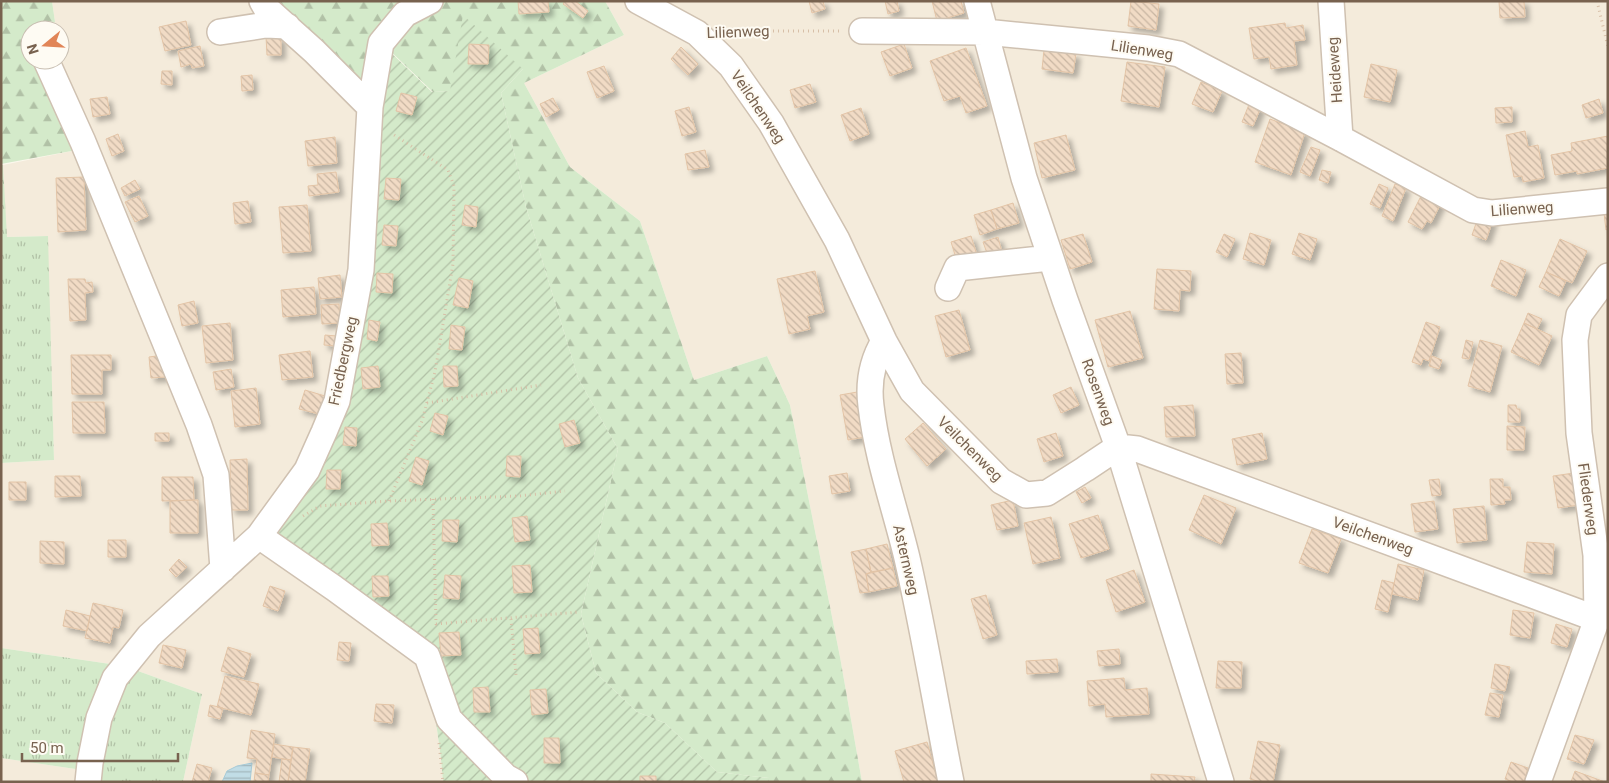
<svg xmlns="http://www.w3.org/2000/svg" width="1609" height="783" viewBox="0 0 1609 783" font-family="Roboto,sans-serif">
<defs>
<pattern id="grass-tufts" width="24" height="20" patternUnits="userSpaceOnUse" patternTransform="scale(1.25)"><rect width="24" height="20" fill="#d4eaca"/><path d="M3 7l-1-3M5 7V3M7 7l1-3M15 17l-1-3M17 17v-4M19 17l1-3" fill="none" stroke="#b1c1a6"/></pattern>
<pattern id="forest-firs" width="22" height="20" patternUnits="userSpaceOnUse" patternTransform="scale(1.25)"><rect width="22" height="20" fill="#d4eaca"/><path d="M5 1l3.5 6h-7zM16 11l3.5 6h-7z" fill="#b1c1a6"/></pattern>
<pattern id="garden-furrows" width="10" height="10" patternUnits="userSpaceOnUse" patternTransform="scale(1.25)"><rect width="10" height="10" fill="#d4eaca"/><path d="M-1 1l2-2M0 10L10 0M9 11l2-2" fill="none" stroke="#b1c1a6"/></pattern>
<pattern id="water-rules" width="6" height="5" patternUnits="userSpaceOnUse" patternTransform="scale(1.25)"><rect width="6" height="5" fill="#c1dde6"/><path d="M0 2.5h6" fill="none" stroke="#a2b7bd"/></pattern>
<pattern id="building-back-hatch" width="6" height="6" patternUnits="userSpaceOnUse" patternTransform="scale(1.25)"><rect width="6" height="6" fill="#f1dbc5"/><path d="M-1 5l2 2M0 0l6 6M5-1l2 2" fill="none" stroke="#c8b5a2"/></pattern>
<filter id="shadow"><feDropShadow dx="4.5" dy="4.5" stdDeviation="2.5" flood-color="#0004"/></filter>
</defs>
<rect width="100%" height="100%" fill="#fcf8ed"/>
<path fill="#f4ebdb" d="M52 1H280L287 26 370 107 427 656 441 759 443 782H183L202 694 124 666 1 648V463L54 460 47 236 6 237 3 165 77 150 40 60H60V30H40L55 22Z
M605 1H1608V782H862L840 657 790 405 767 356 694 380 640 221 570 167 524 83 624 35Z
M1 758 89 771 88 782H1Z"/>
<path fill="url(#grass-tufts)" d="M1 165H3L7 237 48 236 54 460 1 463Z
M1 648 124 666 202 694 183 782H88L89 771 1 758Z"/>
<path fill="url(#forest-firs)" d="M1 1H52L55 22 40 30H30V60H40L77 150 1 164Z
M280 1H605L624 35 524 83 570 167 640 221 694 380 767 356 790 405 840 657 862 782H769V778L717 772 665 723 637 712 596 673 581 614 618 449 578 378 526 207 501 93 523 69 451 91 433 92 382 43 370 107 287 26Z"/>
<path fill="url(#garden-furrows)" d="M463 15 523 69 501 93 526 207 578 378 618 449 581 614 596 673 637 712 665 723 717 772 769 778V782H443L441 759 427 656 259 536 337 401 381 43 432 92 450 91Z"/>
<path fill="url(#water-rules)" stroke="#a7cbd8" d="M252 763 250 782H222L227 771 237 766Z"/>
<path fill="url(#building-back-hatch)" stroke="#e3c4a6" filter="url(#shadow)" d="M518 1H548L549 12 519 14Z
M565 1H575L588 11 583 18 563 4Z
M809 1H823L825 9 812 13Z
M885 1H897L899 11 888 14Z
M932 1H961L964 13 937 21Z
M1131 1 1159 4 1156 30 1128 26Z
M1499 1H1524L1525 17 1500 18Z
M186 21 191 45 165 51 159 27Z
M1285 23 1286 28 1303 25 1305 40 1294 41 1297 65 1271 69 1269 57 1254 59 1249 28Z
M266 37H281V55H267Z
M469 44 489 45 488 64H468Z
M904 44 912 68 890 76 881 52Z
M200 46 204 66 192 68 191 64 181 67 178 51Z
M681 47 698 64 688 75 671 59Z
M966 48 987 106 966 113 960 96 944 101 930 61Z
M1044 50 1076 54 1073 73 1042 69Z
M1127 62 1165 67 1159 107 1121 101Z
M1371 64 1397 70 1390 102 1364 97Z
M604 66 614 91 597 98 587 72Z
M162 71H172V85L161 84Z
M252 75 253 90 242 91 241 76Z
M1201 82 1222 91 1213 112 1192 104Z
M810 84 816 102 795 108 790 90Z
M401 93 417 97 412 115 396 111Z
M107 97 110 114 93 117 90 99Z
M553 98 559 110 546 117 540 104Z
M1599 99 1603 113 1586 118 1582 105Z
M1250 102 1261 107 1253 126 1242 122Z
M689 107 696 132 682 136 675 111Z
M1512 107V122L1496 123 1495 108Z
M861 108 869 134 850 141 841 115Z
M1270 119 1305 132 1291 175 1255 162Z
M1525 131 1528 147 1538 145 1544 178 1523 182 1522 176 1514 177 1506 135Z
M118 134 124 151 112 156 106 139Z
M1066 135 1075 170 1042 178 1034 143Z
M1608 136V168L1577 174V171L1555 175 1551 155 1572 151 1571 143Z
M335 137 337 163 308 166 305 141Z
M1311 147 1320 150 1310 176 1300 172Z
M705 150 709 167 688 170 685 154Z
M1322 170 1331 172 1328 183 1319 180Z
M336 172 339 192 309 196 308 186 318 185 317 174Z
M84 177 86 230 58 232 56 178Z
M386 178 401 179 399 200 384 199Z
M135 180 140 189 125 196 121 188Z
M1379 184 1388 188 1380 208 1370 204Z
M1395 184 1406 188 1393 221 1382 216Z
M139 196 148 216 135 222 125 202Z
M1421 196 1442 201 1431 223 1427 221 1422 229 1408 222Z
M248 201 251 222 235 224 233 203Z
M1013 203 1019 223 997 229 991 210Z
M307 205 311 251 283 253 279 207Z
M465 205 478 207 476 227 462 225Z
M991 210 997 229 980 235 974 215Z
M1604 213H1608V229L1606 230Z
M1479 215 1493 220 1486 240 1472 235Z
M384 225 398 226 396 246 382 245Z
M1250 233 1271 240 1264 265 1243 259Z
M1299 233 1317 239 1310 260 1292 254Z
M1083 234 1092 262 1070 269 1061 240Z
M1224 234 1235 239 1227 257 1216 252Z
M971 236 976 252 956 258 951 242Z
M998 237 1002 252 988 256 983 242Z
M1560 239 1587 251 1572 283 1546 272Z
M1501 260 1526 270 1516 296 1491 286Z
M1157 269 1191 271 1190 291 1180 290 1179 311 1154 309Z
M815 271 824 312 807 316 810 329 789 334 777 279Z
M1546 272 1566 281 1559 296 1539 287Z
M377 273 393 274 392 293 376 292Z
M340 275 342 297 320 299 318 278Z
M459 278 473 281 468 308 453 305Z
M68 279H85L86 283 92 282 93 292 85 293 86 320 70 321Z
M314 287 316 314 283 317 281 290Z
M194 301 198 323 182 326 178 305Z
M339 304 340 323 322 324 321 305Z
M959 310 970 350 946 357 935 316Z
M1130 311 1143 358 1108 367 1095 320Z
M1528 313 1542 319 1537 329 1524 323Z
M369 320 380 322 377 341 367 339Z
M1426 322 1440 327 1429 361 1423 359 1421 365 1412 362Z
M230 323 233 360 206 363 202 326Z
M1524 323 1552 336 1539 365 1511 352Z
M451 325 465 327 462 350 449 349Z
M325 335 337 336 336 346 324 345Z
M1466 340 1473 342 1469 359 1462 358Z
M1480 340 1502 346 1490 392 1468 386Z
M310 351 313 377 282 380 279 355Z
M1241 353 1243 383 1227 384 1225 354Z
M71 355H111V370H102V394H72Z
M164 355 166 377 151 378 149 357Z
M1432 356 1442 360 1439 369 1429 366Z
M378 366 380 387 363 389 361 368Z
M443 366H457L458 386 444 387Z
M231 369 234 387 216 390 213 372Z
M1071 387 1079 405 1061 413 1053 395Z
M256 388 260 424 235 427 231 391Z
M305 390 325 396 319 414 299 409Z
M863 391 871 436 848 440 840 395Z
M72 402H104L105 433H73Z
M1193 405 1195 436 1166 437 1164 407Z
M1508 405H1516L1517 409H1520V422H1508Z
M435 413 448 416 443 435 430 431Z
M574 420 580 443 565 447 559 424Z
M923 423 946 449 927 466 905 439Z
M1507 426 1525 427 1524 450H1507Z
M345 427 357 428 356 446 343 445Z
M155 433H169V441H155Z
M1056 433 1063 456 1044 462 1037 439Z
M1262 433 1267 459 1237 465 1232 439Z
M507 456H521L520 477 506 476Z
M416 457 429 461 422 485 409 481Z
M247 459 248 510H231L230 460Z
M327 470H341L340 489H326Z
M847 473 850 491 832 494 829 476Z
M1574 473 1579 505 1558 508 1553 476Z
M55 476H80L81 496 55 497Z
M162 477H193L194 500 162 501Z
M1439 479 1441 495 1432 496 1429 480Z
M1490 479H1503V487H1510L1511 500H1504L1505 504 1491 505Z
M9 482H26V500H9Z
M1085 487 1091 498 1082 503 1076 492Z
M1204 495 1236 508 1221 544 1189 530Z
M198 500V533H170V501Z
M1013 500 1018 526 997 530 991 505Z
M1434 501 1438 529 1415 532 1411 504Z
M1484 506 1487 540 1457 543 1453 509Z
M1098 515 1109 549 1081 558 1069 524Z
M527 516 530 540 515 542 512 518Z
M1051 517 1060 558 1033 564 1024 523Z
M443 520H459L457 542 442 541Z
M387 523 389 545 372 546 371 524Z
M1312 529 1341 539 1328 573 1299 563Z
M108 540H126V557H108Z
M40 541 64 542V564L40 563Z
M1527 542 1554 544 1552 574 1524 572Z
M887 544 893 568 871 572 866 549Z
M866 549 871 572 866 574 869 592 860 593 851 552Z
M179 559 187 567 176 577 169 570Z
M1398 564 1424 570 1418 600 1392 594Z
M530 565 532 592 514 593 512 566Z
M893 568 897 586 869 592 866 574Z
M1134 570 1145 602 1116 612 1106 580Z
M445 575 461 576 459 599 443 598Z
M372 576H388L389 596 373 597Z
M1382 580 1394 583 1388 612 1375 609Z
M270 586 285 591 278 611 263 606Z
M986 595 997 635 983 639 971 599Z
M93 603 123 610 119 628 113 627 110 643 85 638Z
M66 610 90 616 87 631 63 626Z
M1513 610 1534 613 1530 638 1510 635Z
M1556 624 1572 629 1567 647 1551 643Z
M538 628 540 653 525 654 523 629Z
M459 632 461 655 441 656 439 633Z
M339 642 351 643 349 661 337 660Z
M163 645 186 650 182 668 159 663Z
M228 647 251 654 244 677 221 671Z
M1119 649 1120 664 1099 666 1097 651Z
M1057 659 1058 672 1027 674 1026 661Z
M1218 661 1242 662 1241 688H1216Z
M1495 664 1510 667 1505 691 1491 688Z
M225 676 259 684 251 715 217 707Z
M1124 678 1125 690 1147 688 1149 714 1106 717 1105 704 1089 706 1087 681Z
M488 687 490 712H474L473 688Z
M546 689 548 713 532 715 530 690Z
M1490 693 1503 695 1499 717 1485 715Z
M376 704 394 705 392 723 374 721Z
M210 705 223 708 220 719 208 716Z
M251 730 275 734 269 775 255 773 257 759 247 758Z
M1575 735 1594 740 1584 764 1567 759Z
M544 738H559L560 763H544Z
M1258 741 1280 745 1273 782H1261L1250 779Z
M927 742 938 782H904L895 751Z
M274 744 293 747 291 760 272 757Z
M293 747 310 749 305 782H288Z
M282 759 291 760 288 782H279Z
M1511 762 1528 768 1524 782H1513L1505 779Z
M197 764 212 768 208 782H192Z
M1575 771 1605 782H1571Z
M255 773 269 775 268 782H254Z
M1151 774 1195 777 1194 782H1151Z
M640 776H656V782H640Z"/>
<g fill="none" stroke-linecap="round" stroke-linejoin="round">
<g stroke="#cfc1b1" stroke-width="28">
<path id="minor" d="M262 1 266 8 314 51 370 107
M638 1 697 33 731 66 771 123 837 240 884 341 912 391 1001 481 1026 495 1047 493 1085 469 1118 447 1137 449 1597 619
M977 1 1024 178 1065 300 1118 447 1221 782
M1331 1 1340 138
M862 31 985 32 1148 48 1179 54 1340 138 1473 210 1492 213 1608 201
M220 32 266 25 287 26
M46 60 83 142 199 425 216 475 223 569
M948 288 957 268 1050 258
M884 341C872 361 868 383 871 406 877 458 895 508 907 558 924 632 936 707 951 782
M259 536 334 588 427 656 449 719 506 777 515 782
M88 782 90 763 99 718 115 678 149 636 259 536 307 470 324 432 337 401 361 270 370 107 381 43 405 14 430 1
M1538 782 1597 619 1596 555 1579 433 1575 340 1579 315 1608 276"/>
</g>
<path stroke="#d7bfa7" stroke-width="3" stroke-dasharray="1 4" stroke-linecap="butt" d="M1597 1 1608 47
M728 31H841
M427 403 541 385
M433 499 436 624 579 612
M389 501 422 421 435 372 453 264 454 186 448 170 391 133
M303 516 320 506 389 501 519 496 565 491
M511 619 516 675
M439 743 443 782"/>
<use href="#minor" stroke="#fff" stroke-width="25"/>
</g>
<g text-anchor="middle" stroke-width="4" stroke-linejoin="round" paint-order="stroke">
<g font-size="15" fill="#78624f" stroke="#fefbf3">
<text transform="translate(738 32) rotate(-2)" y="5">Lilienweg</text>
<text transform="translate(1142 50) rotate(9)" y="5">Lilienweg</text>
<text transform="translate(1335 70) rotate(-94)" y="5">Heideweg</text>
<text transform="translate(758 107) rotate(56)" y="5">Veilchenweg</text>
<text transform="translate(1522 209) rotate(-4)" y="5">Lilienweg</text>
<text transform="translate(343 361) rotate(-78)" y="5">Friedbergweg</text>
<text transform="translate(1098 392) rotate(70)" y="5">Rosenweg</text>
<text transform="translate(970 449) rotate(45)" y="5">Veilchenweg</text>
<text transform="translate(1588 499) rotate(82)" y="5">Fliederweg</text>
<text transform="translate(1373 536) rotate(20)" y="5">Veilchenweg</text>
<text transform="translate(906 560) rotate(77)" y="5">Asternweg</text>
</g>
</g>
<rect width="1609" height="783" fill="none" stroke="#78624f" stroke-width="5"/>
<g transform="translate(45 45) rotate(252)"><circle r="24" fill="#fefbf3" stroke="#c8beb1"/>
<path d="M0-4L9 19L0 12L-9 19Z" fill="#e18557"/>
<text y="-8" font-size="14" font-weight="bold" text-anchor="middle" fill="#78624f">N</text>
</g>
<path d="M22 753v8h156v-8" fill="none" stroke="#78624f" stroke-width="2.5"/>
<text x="30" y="753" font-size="15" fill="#78624f" stroke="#fefbf3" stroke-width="4" paint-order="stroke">50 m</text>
</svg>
